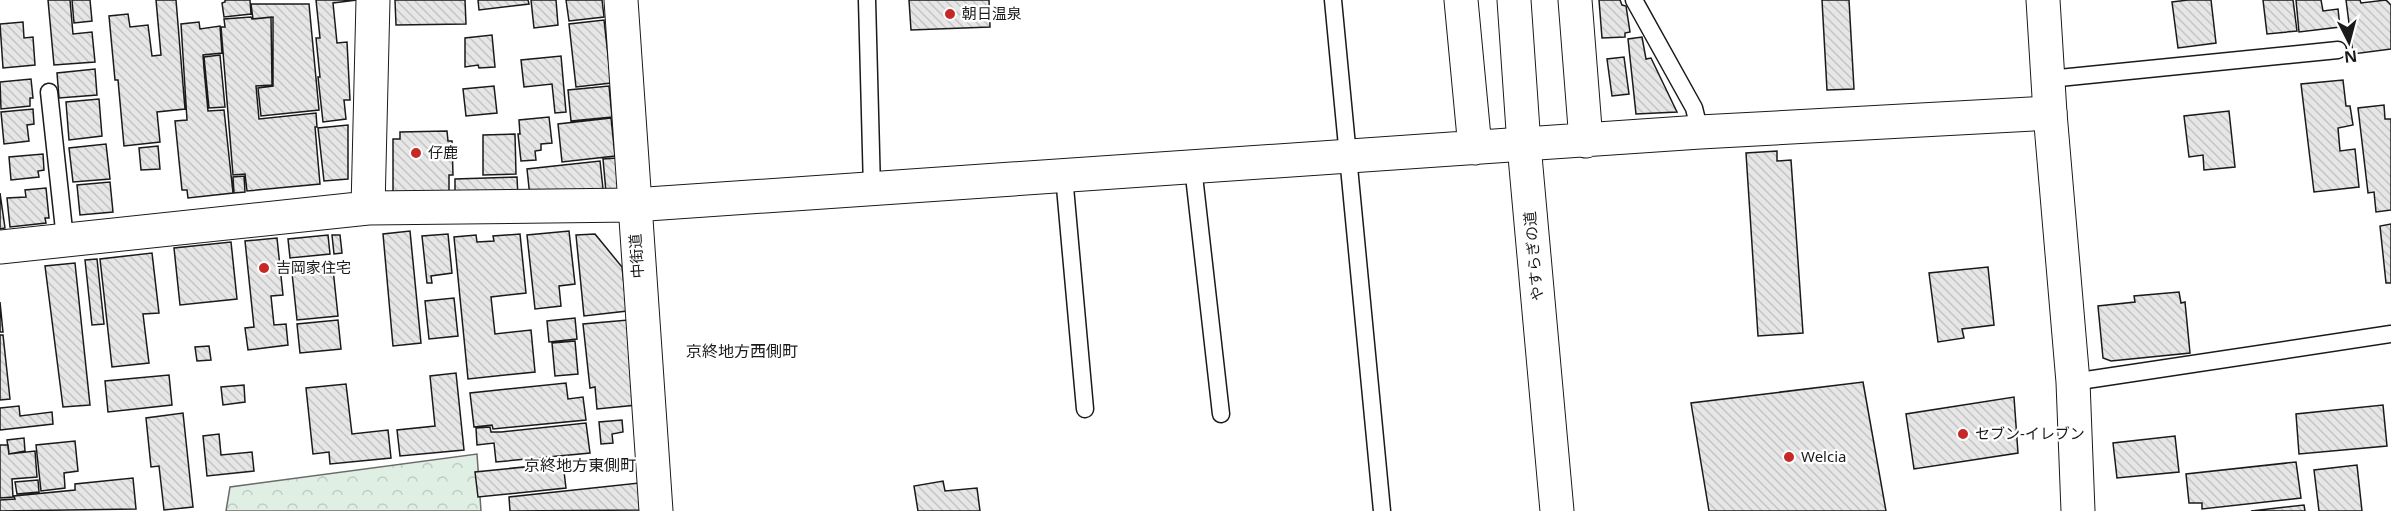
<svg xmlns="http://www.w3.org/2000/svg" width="2391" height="511" viewBox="0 0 2391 511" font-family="'Noto Sans','Noto Sans JP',sans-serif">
<defs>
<pattern id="park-crowns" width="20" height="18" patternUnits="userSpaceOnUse" patternTransform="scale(1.5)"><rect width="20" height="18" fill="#e0efe3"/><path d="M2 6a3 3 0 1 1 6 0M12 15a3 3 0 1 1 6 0" fill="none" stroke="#c0ccc2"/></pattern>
<pattern id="building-back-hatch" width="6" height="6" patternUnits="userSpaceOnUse" patternTransform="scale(1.5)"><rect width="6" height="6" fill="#e6e6e6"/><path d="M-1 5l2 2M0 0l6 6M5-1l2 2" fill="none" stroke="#c5c5c5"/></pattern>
</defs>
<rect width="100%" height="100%" fill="#fff"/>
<path fill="url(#park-crowns)" stroke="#6a6a6a" stroke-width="1.5" d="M477 454 481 511H226L230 487Z"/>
<path fill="url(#building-back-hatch)" stroke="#1a1a1a" stroke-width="1.5" d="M48 0H70L73 34 92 32 95 62 54 65Z
M72 0H90L92 21 74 23Z
M156 0H176L185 109 157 112 160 142 124 146 118 80H115L109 16 128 14 130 27 148 25 152 56 161 55Z
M225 0H250L251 14 224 17 222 3 225 2Z
M316 0H357L333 3 337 43 347 42 350 100H344L346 119 323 122 318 77H320L316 38H320Z
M395 0H465L466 24 396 25Z
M478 0H528L529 4 479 10Z
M531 0H556L558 25 534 28Z
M566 0H602L604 17 569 21Z
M909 0H989L990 27 911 30Z
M1599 0H1620L1622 5 1626 6 1630 32 1625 33V37L1602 38Z
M1822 0H1849L1854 89 1827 90Z
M2188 0H2211L2216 43 2178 48 2172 2Z
M2263 0H2293L2297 31 2267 34Z
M2296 0H2321L2323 11 2338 9 2340 27 2299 32Z
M2346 0H2360L2361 3 2386 0 2391 5V49L2353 54Z
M251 4H309L319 110 261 116 258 88 273 86V17L253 19Z
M251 17 252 19 271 17 272 85 256 86 259 119 316 113 317 127H315L320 184 247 191 245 174 233 175 221 27H225L224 19Z
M604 20 611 83 576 87 569 24Z
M23 22 24 38 33 37 35 65 3 68 0 24Z
M199 22 200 29 220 26 222 53 203 55 204 69 208 111 224 110 233 193 188 198 187 190H182L175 121 187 120 181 24Z
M492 35 495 67 479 68 478 65 465 67V38Z
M1642 37 1646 59 1651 58 1677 112 1636 114 1628 39Z
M220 55 225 107 209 108 204 57Z
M561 56 566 112 555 113 552 84 524 87 521 60Z
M1624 57 1629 94 1612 96 1607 59Z
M95 69 97 95 59 98 57 73Z
M31 79 33 98H30V106L1 109 0 82Z
M2343 80 2346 106H2350L2353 125 2338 128 2340 151 2355 149 2359 187 2314 192 2301 84Z
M494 86 497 113 466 116 463 89Z
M609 86 612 117 571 121 568 90Z
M99 99 102 136 69 140 66 102Z
M2384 105 2385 119H2391V210L2376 212 2374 192 2368 193 2358 108Z
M33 109 34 124 27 125 29 141 4 144 1 112Z
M2229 111 2235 167 2204 170 2203 155 2189 157 2184 116Z
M549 117 552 143 541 144V150L535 151 536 160 521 161 518 134H520L519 120Z
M611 118 615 156 562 162 558 124Z
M348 125V179L324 181 318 128Z
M447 131 448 141H452L453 175H449V193L393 194V139H400V132Z
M515 134 516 174 483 175V135Z
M106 144 110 179 73 182 69 148Z
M158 146 160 169 141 170 139 148Z
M1777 151V161L1791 160 1803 333 1758 336 1746 153Z
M43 154 44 170 38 171 39 177 11 180 9 157Z
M617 158 620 191 606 192 603 159Z
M600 161 603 189 530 197 527 169Z
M244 176 245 192 234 193 233 177Z
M517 177 518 197 455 198V179Z
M110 182 113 212 80 215 77 185Z
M46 188 49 218H45L46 223 10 227 7 198 26 197 25 190Z
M0 193 5 228 0 229Z
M2391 224V283H2386L2380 226Z
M410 231 421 343 393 346 383 234Z
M569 231 575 284 559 286 561 306 535 309 527 235Z
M448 234 452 273 431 276 432 283H427L422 236Z
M520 234 526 293 491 297 495 334 531 330 535 372 468 379 454 237 476 235 477 242 494 241 493 236Z
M595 234 622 267 627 311 584 316 576 235Z
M328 235 330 254 290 258 288 239Z
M332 235H340L342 253 334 254Z
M277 238 283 295 271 296 274 325 286 324 288 345 248 350 245 328 254 327 245 241Z
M231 242 237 299 180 305 174 248Z
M152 253 159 313 143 314 149 363 112 367 100 259Z
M97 259 104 324 92 325 85 260Z
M75 263 90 405 63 407 45 266Z
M1988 267 1994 325 1962 329 1964 338 1938 342 1929 273Z
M333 269 338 316 297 320 292 273Z
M2179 292 2181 303 2185 302 2190 353 2111 361 2103 358 2098 306 2135 302 2134 296Z
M454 298 458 336 429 339 425 301Z
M0 302 3 332H0Z
M575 318 577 339 549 342 547 321Z
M338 320 341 349 300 353 297 324Z
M628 320 637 405 597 409 595 387 590 388 583 324Z
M0 335H3L10 399 0 400Z
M575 341 578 374 555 376 552 343Z
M209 346 211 360 197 361 195 347Z
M456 373 464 450 400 456 397 430 435 426 430 376Z
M169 375 172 405 108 412 105 381Z
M1863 382 1886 511H1709L1691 403Z
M566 383 568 399 583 397 586 420 493 429 492 425 474 427 470 393Z
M346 384 352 434 388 430 391 458 330 464 329 452 313 454 306 388Z
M244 385 245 402 223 405 221 387Z
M2014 397 2018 453 1914 469 1906 414Z
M2383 405 2387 446 2299 454 2296 414Z
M19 406 20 416 52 412 53 424 0 430V408Z
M183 413 193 507 164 510 159 466 151 467 146 418Z
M622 420 623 432 612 434 613 443 601 444 599 422Z
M586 423 590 453 496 462 494 443 477 445 476 428 490 427 491 432H501Z
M219 434 221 455 252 452 254 471 207 476 203 436Z
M2175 436 2179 472 2117 478 2113 443Z
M24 438 25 451 9 454 7 440Z
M75 441 78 471 64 473 65 488 41 491 36 445Z
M0 445H8L9 454 35 451 37 477 12 479 13 497 0 498Z
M2296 462 2301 498 2202 509V503H2189L2186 474Z
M563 463 566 488 478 497 475 472Z
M2357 465 2362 511H2319L2314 470Z
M133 478 136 509 0 511V500L15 499 14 496 75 490V484Z
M38 480 39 492 17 494 15 482Z
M943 481 945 491 977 488 980 511H918L914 486Z
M639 483 641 510 510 511 509 497Z
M2304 505 2305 511H2251Z"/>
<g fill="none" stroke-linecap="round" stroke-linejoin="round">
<g stroke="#1a1a1a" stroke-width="19">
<path id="lane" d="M867 0 872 189
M1333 0 1382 511
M1634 0 1694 108 1700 132
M2049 79 2338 50
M49 92 65 239
M1193 167 1221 414
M1064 176 1085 409
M2073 382 2391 334"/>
</g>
<g stroke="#1a1a1a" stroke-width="35">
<path id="street" d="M621 0 656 511
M1461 0 1475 148
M1575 0 1586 141
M368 208 373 0
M0 247 368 208 633 205 1700 132 2050 113"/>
</g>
<g stroke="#1a1a1a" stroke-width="35">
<path id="secondary" d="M1514 0 1524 145 1557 511
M2043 0 2050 113 2073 382 2078 511"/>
</g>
<use href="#lane" stroke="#fff" stroke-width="16"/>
<use href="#street" stroke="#fff" stroke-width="33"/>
<use href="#secondary" stroke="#fff" stroke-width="33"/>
</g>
<g fill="#c62828" stroke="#fff" stroke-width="2">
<circle cx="950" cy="14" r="6"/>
<circle cx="416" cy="153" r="6"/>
<circle cx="264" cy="268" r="6"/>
<circle cx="1963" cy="434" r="6"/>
<circle cx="1789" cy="457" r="6"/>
</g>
<g text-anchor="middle" stroke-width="4.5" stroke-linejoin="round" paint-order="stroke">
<g font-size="15" fill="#1a1a1a" stroke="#fff" text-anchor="start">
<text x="962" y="19">朝日温泉</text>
<text x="428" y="158">仔鹿</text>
<text x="276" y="273">吉岡家住宅</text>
<text x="1975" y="439">セブン-イレブン</text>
<text x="1801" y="462">Welcia</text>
</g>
<g font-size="15" fill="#1a1a1a" stroke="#fff">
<text transform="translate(637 256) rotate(-94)" y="5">中街道</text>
<text transform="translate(1534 256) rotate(-95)" y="5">やすらぎの道</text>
</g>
<g font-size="16" fill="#1a1a1a" stroke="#fff">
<text x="742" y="357">京終地方西側町</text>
<text x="580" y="471">京終地方東側町</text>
</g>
</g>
<g transform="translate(2349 42) rotate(174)" stroke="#ffffff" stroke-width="4.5" paint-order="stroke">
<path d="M0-4.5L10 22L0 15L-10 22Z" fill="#1a1a1a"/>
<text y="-9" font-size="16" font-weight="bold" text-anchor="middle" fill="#1a1a1a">N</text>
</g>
</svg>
